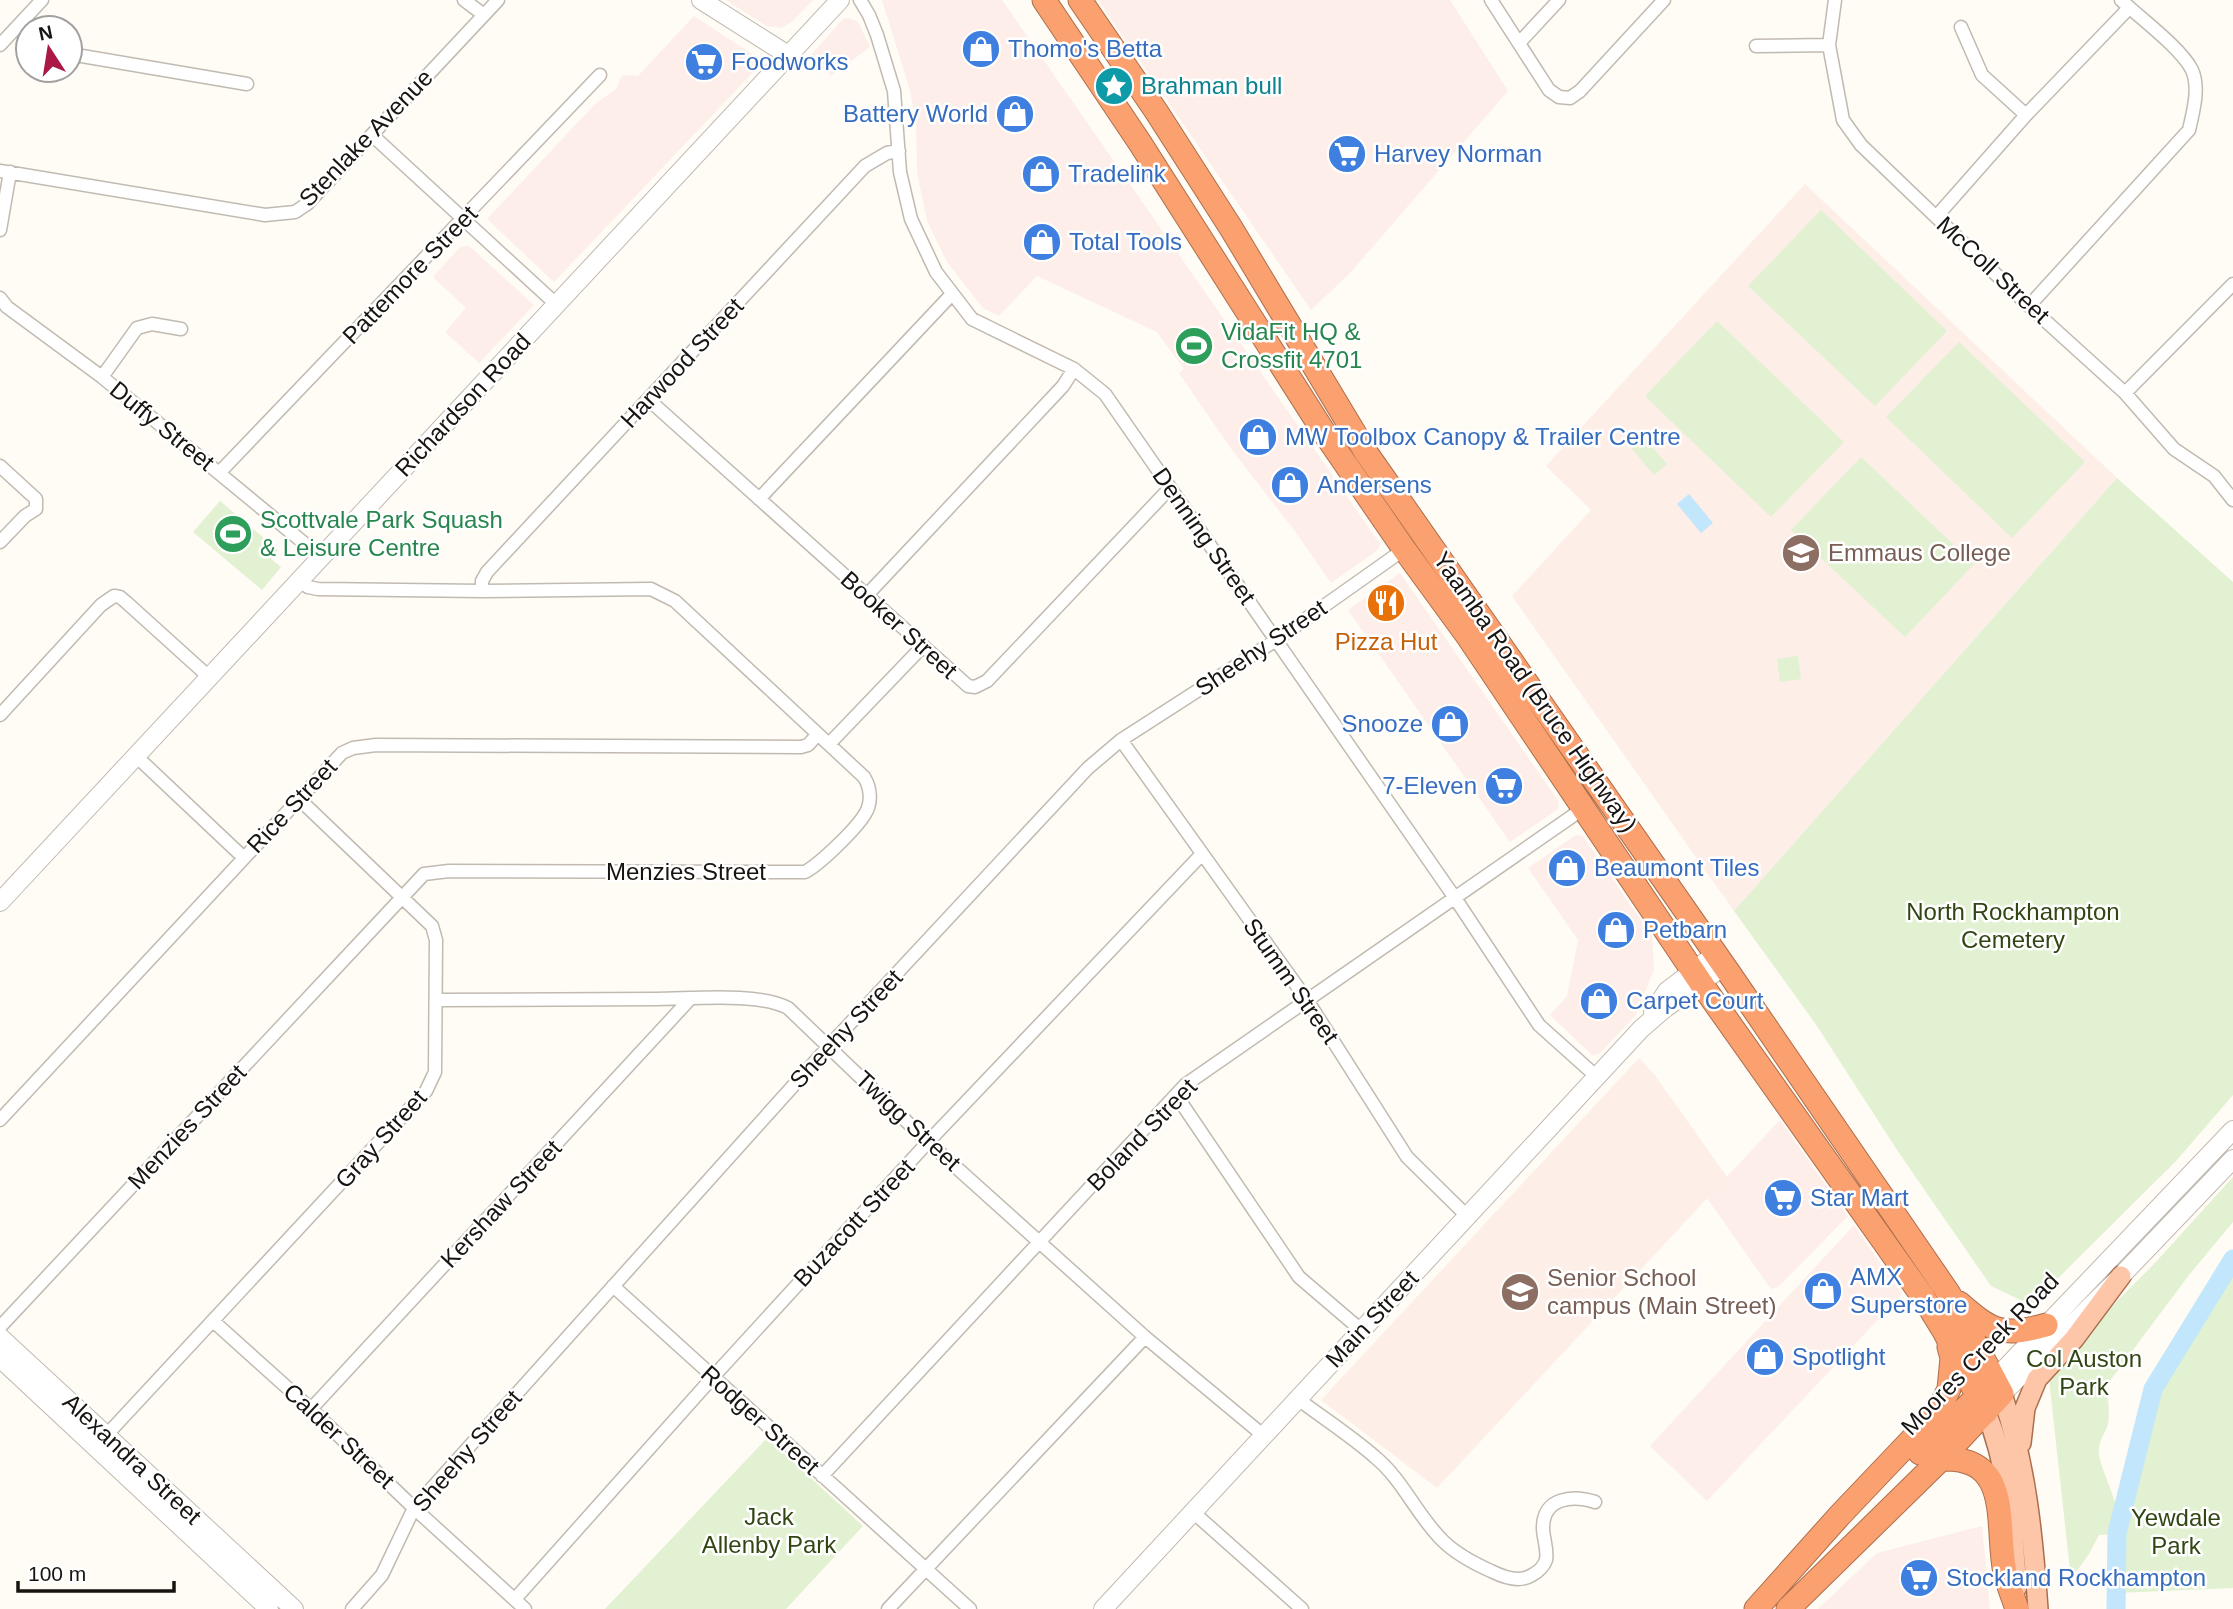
<svg xmlns="http://www.w3.org/2000/svg" width="2233" height="1609" viewBox="0 0 2233 1609" font-family="Helvetica,sans-serif">
<rect width="100%" height="100%" fill="#fffbf5"/>
<path fill="#fdeee9" d="M726 0H813L792 22 781 28 766 26Z
M882 0H1002L1380 544 1378 550 1331 583 1297 534 1229 446 1179 373 1184 369 1157 332 1037 276 999 316 983 308 947 262 927 221 917 173 916 120 909 87Z
M1098 0H1450L1508 91 1349 274 1311 310Z
M694 16 758 58 759 66 554 282 487 219 595 104 616 89 622 75 638 76Z
M848 18 858 22 870 47 831 76 810 56 843 19Z
M469 246 534 305 479 363 445 332 466 308 433 277 460 247Z
M1400 573 1559 802 1558 809 1510 842 1348 610Z
M1576 835 1583 836 1652 936 1654 969 1636 1015 1599 1054 1592 1055 1550 1015 1567 996 1578 940 1528 868Z
M1780 1120 1848 1216 1778 1287 1771 1289 1707 1198Z
M1854 1225 1902 1294 1707 1501 1650 1446Z
M1982 1526 1990 1609H1818L1877 1553Z"/>
<path fill="#fdeee8" d="M1805 184 2117 478 1734 911 1512 596 1591 510 1546 466Z
M1639 1058 1654 1074 1727 1177 1437 1488 1321 1400Z"/>
<path fill="#e1f1d1" d="M1821 210 1947 331 1875 406 1748 286Z
M1717 321 1844 442 1771 517 1645 396Z
M1959 342 2085 462 2012 538 1886 417Z
M1644 437 1667 464 1654 475 1631 448Z
M1861 457 1974 564 1905 637 1791 530Z
M2117 478 2233 582V1095L2176 1161 2031 1305 1991 1286 1899 1153 1815 1023 1734 911Z
M220 501 278 550 271 559 281 567 262 590 193 532Z
M1798 656 1801 679 1780 682 1777 659Z
M2233 1177V1222L2189 1275 2106 1386C2108 1399 2110 1411 2108 1424 2105 1435 2097 1442 2099 1455 2104 1481 2124 1507 2115 1534L2099 1535 2089 1554 2071 1579 2048 1370 2154 1264Z
M2233 1259V1588L2116 1593 2117 1533 2153 1389Z
M767 1438 863 1526 786 1609H605Z"/>
<path fill="#c2e6fc" d="M1689 494 1713 523 1701 533 1677 504Z"/>
<g fill="none" stroke-linecap="round" stroke-linejoin="round">
<path stroke="#c2e6fc" stroke-width="19" d="M2116 1609 2117 1533 2153 1389 2233 1259"/>
<g stroke="#c1bab1" stroke-width="15">
<path id="street" d="M464 0 484 15
M860 0 869 15 877 35 894 91 900 172 911 219 936 272 972 319 1074 369 1105 394 1455 898 1539 1025 1597 1077
M1491 0 1549 90 1559 97 1570 98 1580 91 1664 0
M1835 0 1829 45 1843 120 1861 145 2029 306 2125 393 2174 449 2214 476 2233 500
M1961 27 1982 75 2026 115
M1519 43 1559 0
M0 45 42 0
M1756 46 1829 45
M70 54 247 84
M372 135 557 305
M0 171 265 215 295 212 307 204 498 0
M1936 217 2026 115 2129 8
M0 230 10 172
M0 298 7 307 102 377 321 557
M2029 306 2189 130C2193 112 2200 88 2192 70 2181 48 2140 18 2121 0
M102 377 137 328 152 324 181 329
M2125 393 2233 284
M649 400 968 686 975 687 987 681 1170 488
M0 466 36 499V509L25 516 0 542
M219 473 600 75
M759 499 952 294
M482 591V581L487 572 865 166 887 153 899 151
M867 595 1063 386 1074 369
M0 715 101 605 114 596 120 597 126 602 209 677
M1121 740 1307 1000 1407 1157 1467 1216
M829 744 923 646
M136 756 243 857
M436 1000C510 1000 583 999 656 999 691 999 758 992 788 1008L928 1142 1145 1337 1264 1436
M1176 1095 1299 1277 1361 1330
M0 1120 342 753 353 748 376 745 801 747 808 745 817 735
M613 1286 970 1609
M213 1321 311 1409 414 1508 525 1609
M0 1327 424 874 449 871 805 872C820 864 856 829 865 814 872 803 871 788 864 777L675 601 651 589 482 591 318 589 308 587 299 581
M1298 1399C1323 1418 1351 1436 1375 1457 1403 1480 1416 1514 1442 1540 1456 1554 1473 1563 1491 1571 1503 1577 1520 1583 1532 1575 1538 1572 1544 1566 1546 1560 1548 1549 1543 1538 1543 1528 1543 1497 1573 1495 1595 1502
M311 1409 690 999
M101 1441 426 1091 435 1072 436 940 432 926 299 799
M822 1476 1185 1085 1584 808
M1193 1512 1302 1609
M515 1599 713 1377 928 1142 1202 854
M352 1609 382 1575 414 1508 829 1046 1088 768 1121 740 1276 640 1406 548
M888 1609 1145 1337"/>
</g>
<g stroke="#c1bab1" stroke-width="20">
<path id="secondary" d="M701 0 788 55
M0 902 840 0
M1653 1012 1667 991 1716 954
M0 1337 294 1609
M0 1358 269 1609
M1996 1378 2233 1130
M2002 1394 2121 1276 2233 1159
M1103 1609 1641 1029 1664 1009 1724 966"/>
</g>
<g stroke="#ab6f4e" stroke-width="22">
<path id="primary" d="M2002 1394C2026 1464 2033 1536 2038 1609
M1986 1412C2009 1468 2012 1528 2017 1587
M2021 1443 2025 1408 2037 1379 2074 1339 2121 1276"/>
</g>
<g stroke="#ab6f4e" stroke-width="25">
<path id="highway" d="M1044 0 1140 143 1327 437 1404 549 1469 638 1705 989 1923 1297 1944 1331 1986 1412
M1080 0 1156 111 1231 228 1367 454 1729 973 1949 1294 2002 1394 1941 1459 1788 1609
M1959 1303C1992 1332 2003 1337 2046 1325
M1920 1453 1988 1386
M1941 1459C2014 1456 1995 1525 2005 1573 2008 1585 2013 1597 2017 1609
M1756 1609 1840 1515 1937 1413 1949 1389 1952 1358 1949 1347"/>
</g>
<use href="#street" stroke="#fff" stroke-width="12"/>
<use href="#secondary" stroke="#fff" stroke-width="18"/>
<use href="#primary" stroke="#fdc6a9" stroke-width="19"/>
<use href="#highway" stroke="#fba06f" stroke-width="23"/>
</g>
<defs>
<g id="shop-disc" transform="scale(2.0125)"><circle r="9.5" fill="#3f7fe0" stroke="#fff"/><path d="M-5-2.5h2.3a2.7 3.5 0 0 1 5.4 0H5L5.5 6h-11ZM-1.5-2.5h3a1.5 2.3 0 0 0-3 0Z" fill="#fff"/></g>
<g id="supermarket-disc" transform="scale(2.0125)"><circle r="9.5" fill="#3f7fe0" stroke="#fff"/><path d="M-6-5.5h2.5l.6 2H6L4.5 2H-2.5L-4.4-4H-6ZM-1.5 3.2a1.3 1.3 0 1 0 .1 0ZM3 3.2a1.3 1.3 0 1 0 .1 0Z" fill="#fff"/></g>
<g id="sight-disc" transform="scale(2.0125)"><circle r="9.5" fill="#0f9aa8" stroke="#fff"/><path d="M0-6L1.8-2.2L6-1.7L2.9 1.2L3.7 5.4L0 3.3L-3.7 5.4L-2.9 1.2L-6-1.7L-1.8-2.2Z" fill="#fff"/></g>
<g id="stadium-disc" transform="scale(2.0125)"><circle r="9.5" fill="#2e9e5b" stroke="#fff"/><path d="M0-5a6.5 5 0 1 0 0 10a6.5 5 0 1 0 0-10ZM-3.5-1.8h7v3.6h-7Z" fill="#fff"/></g>
<g id="school-disc" transform="scale(2.0125)"><circle r="9.5" fill="#8d6e63" stroke="#fff"/><path d="M0-5L7-2L0 1L-7-2ZM-4 1L0 2.5L4 1V4Q0 6-4 4Z" fill="#fff"/></g>
<g id="restaurant-disc" transform="scale(2.0125)"><circle r="9.5" fill="#e8710a" stroke="#fff"/><path d="M-5-6h1v4h1v-4h1v4h1v-4h1v5L-1.5 .5V6h-2V.5L-5-1ZM5-6V6H3V1.5H1.5Q1.5-4 5-6Z" fill="#fff"/></g>
</defs>
<g fill-rule="evenodd">
<use href="#shop-disc" x="981" y="49"/>
<use href="#supermarket-disc" x="704" y="62"/>
<use href="#sight-disc" x="1114" y="86"/>
<use href="#shop-disc" x="1015" y="114"/>
<use href="#supermarket-disc" x="1347" y="154"/>
<use href="#shop-disc" x="1041" y="174"/>
<use href="#shop-disc" x="1042" y="242"/>
<use href="#stadium-disc" x="1194" y="346"/>
<use href="#shop-disc" x="1258" y="437"/>
<use href="#shop-disc" x="1290" y="485"/>
<use href="#stadium-disc" x="233" y="534"/>
<use href="#school-disc" x="1801" y="553"/>
<use href="#restaurant-disc" x="1386" y="603"/>
<use href="#shop-disc" x="1450" y="724"/>
<use href="#supermarket-disc" x="1504" y="786"/>
<use href="#shop-disc" x="1567" y="868"/>
<use href="#shop-disc" x="1616" y="930"/>
<use href="#shop-disc" x="1599" y="1001"/>
<use href="#supermarket-disc" x="1783" y="1198"/>
<use href="#shop-disc" x="1823" y="1291"/>
<use href="#school-disc" x="1520" y="1292"/>
<use href="#shop-disc" x="1765" y="1357"/>
<use href="#supermarket-disc" x="1919" y="1578"/>
</g>
<g text-anchor="middle" stroke-width="5" stroke-linejoin="round" paint-order="stroke">
<g font-size="24" fill="#366cbe" stroke="#fff" text-anchor="start">
<text x="1008" y="57">Thomo's Betta</text>
<text x="731" y="70">Foodworks</text>
<text x="988" y="122" text-anchor="end">Battery World</text>
<text x="1374" y="162">Harvey Norman</text>
<text x="1068" y="182">Tradelink</text>
<text x="1069" y="250">Total Tools</text>
<text x="1285" y="445">MW Toolbox Canopy &amp; Trailer Centre</text>
<text x="1317" y="493">Andersens</text>
<text x="1423" y="732" text-anchor="end">Snooze</text>
<text x="1477" y="794" text-anchor="end">7-Eleven</text>
<text x="1594" y="876">Beaumont Tiles</text>
<text x="1643" y="938">Petbarn</text>
<text x="1626" y="1009">Carpet Court</text>
<text x="1810" y="1206">Star Mart</text>
<text x="1850" y="1285">AMX<tspan x="1850" dy="28">Superstore</tspan></text>
<text x="1792" y="1365">Spotlight</text>
<text x="1946" y="1586">Stockland Rockhampton</text>
</g>
<g font-size="24" fill="#0d838f" stroke="#fff" text-anchor="start">
<text x="1141" y="94">Brahman bull</text>
</g>
<g font-size="24" fill="#171411" stroke="#fff">
<text transform="translate(366 138) rotate(-46)" y="8">Stenlake Avenue</text>
<text transform="translate(1993 270) rotate(43)" y="8">McColl Street</text>
<text transform="translate(410 275) rotate(-46)" y="8">Pattemore Street</text>
<text transform="translate(682 363) rotate(-47)" y="8">Harwood Street</text>
<text transform="translate(463 405) rotate(-47)" y="8">Richardson Road</text>
<text transform="translate(162 426) rotate(39)" y="8">Duffy Street</text>
<text transform="translate(1204 536) rotate(55)" y="8">Denning Street</text>
<text transform="translate(899 625) rotate(42)" y="8">Booker Street</text>
<text transform="translate(1261 648) rotate(-34)" y="8">Sheehy Street</text>
<text transform="translate(1535 692) rotate(55)" y="8">Yaamba Road (Bruce Highway)</text>
<text transform="translate(292 806) rotate(-47)" y="8">Rice Street</text>
<text x="686" y="880">Menzies Street</text>
<text transform="translate(1291 981) rotate(55)" y="8">Stumm Street</text>
<text transform="translate(846 1029) rotate(-47)" y="8">Sheehy Street</text>
<text transform="translate(908 1121) rotate(43)" y="8">Twigg Street</text>
<text transform="translate(187 1127) rotate(-47)" y="8">Menzies Street</text>
<text transform="translate(1142 1135) rotate(-46)" y="8">Boland Street</text>
<text transform="translate(381 1139) rotate(-48)" y="8">Gray Street</text>
<text transform="translate(501 1204) rotate(-47)" y="8">Kershaw Street</text>
<text transform="translate(854 1223) rotate(-47)" y="8">Buzacott Street</text>
<text transform="translate(1372 1319) rotate(-47)" y="8">Main Street</text>
<text transform="translate(1980 1354) rotate(-46)" y="8">Moores Creek Road</text>
<text transform="translate(760 1420) rotate(42)" y="8">Rodger Street</text>
<text transform="translate(339 1436) rotate(43)" y="8">Calder Street</text>
<text transform="translate(467 1451) rotate(-49)" y="8">Sheehy Street</text>
<text transform="translate(132 1459) rotate(43)" y="8">Alexandra Street</text>
</g>
<g font-size="24" fill="#27864d" stroke="#fff" text-anchor="start">
<text x="1221" y="340">VidaFit HQ &amp;<tspan x="1221" dy="28">Crossfit 4701</tspan></text>
<text x="260" y="528">Scottvale Park Squash<tspan x="260" dy="28">&amp; Leisure Centre</tspan></text>
</g>
<g font-size="24" fill="#785e54" stroke="#fff" text-anchor="start">
<text x="1828" y="561">Emmaus College</text>
<text x="1547" y="1286">Senior School<tspan x="1547" dy="28">campus (Main Street)</tspan></text>
</g>
<g font-size="24" fill="#c56008" stroke="#fff">
<text x="1386" y="650">Pizza Hut</text>
</g>
<g font-size="24" fill="#324614" stroke="#fff">
<text x="2013" y="920">North Rockhampton<tspan x="2013" dy="28">Cemetery</tspan></text>
<text x="2084" y="1367">Col Auston<tspan x="2084" dy="28">Park</tspan></text>
<text x="769" y="1525">Jack<tspan x="769" dy="28">Allenby Park</tspan></text>
<text x="2176" y="1526">Yewdale<tspan x="2176" dy="28">Park</tspan></text>
</g>
</g>
<g transform="translate(49 49) rotate(348)"><circle r="33" fill="#ffffff" stroke="#a2a1a0" stroke-width="2"/>
<path d="M0-5L12 26L0 18L-12 26Z" fill="#ac1845"/>
<text y="-10" font-size="19" font-weight="bold" text-anchor="middle" fill="#171411">N</text>
</g>
<path d="M18 1581v10h156v-10" fill="none" stroke="#171411" stroke-width="3.5"/>
<text x="28" y="1581" font-size="21" fill="#171411" stroke="#ffffff" stroke-width="5" paint-order="stroke">100 m</text>
</svg>
